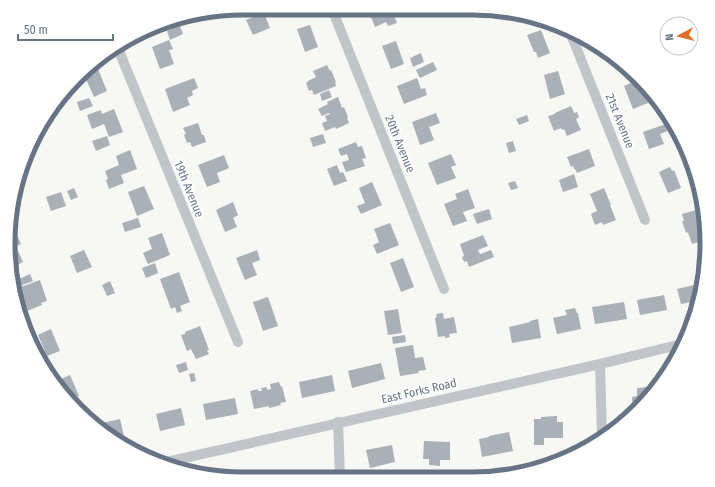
<svg xmlns="http://www.w3.org/2000/svg" width="715" height="487" viewBox="0 0 715 487" font-family="'Fira Sans Condensed',sans-serif">
<rect width="100%" height="100%" fill="#f7f7f4"/>
<path fill="#aab0b7" d="M272 8 296 9 275 17Z
M368 10 398 11 393 13 397 23 388 26 386 22 375 27Z
M500 12H515L502 17Z
M264 13 270 28 253 35 246 20Z
M173 20 175 25 167 28 166 24Z
M310 25 318 47 305 52 297 29Z
M180 26 183 34 170 40 167 31Z
M541 30 550 53 538 58 536 52H534L527 35Z
M169 40 173 49 169 50 174 64 160 69 152 47Z
M396 41 404 64 391 69 382 46Z
M421 53 424 62 413 67 410 58Z
M613 58 618 62 623 65 616 68Z
M433 62 437 70 420 78 416 70Z
M327 65 330 71 331 70 336 82H335L336 86 314 95 312 90 309 91 306 83 308 82V81L316 77 313 71Z
M98 69 107 91 94 97 84 75Z
M558 71 565 94 550 99 544 75Z
M194 78 198 88 192 91 193 95 187 98 190 105 173 112 165 89Z
M417 78 421 89 425 88 427 95 404 104 397 86Z
M640 79 644 86 641 87 643 93 648 91 653 101 633 109 624 86Z
M329 90 332 97 322 101 320 94Z
M338 97 342 108 344 107 348 117 347 118 349 123 336 129 335 127 325 131 322 123 327 121 325 116 330 114 329 113 322 116 318 109 328 104 327 102Z
M89 98 93 106 80 111 77 102Z
M571 106 574 113 577 112 579 117 576 119 581 130 567 136 564 129 562 130 561 128 554 131 548 116 555 114V113Z
M114 109 123 132 109 137 104 124 92 129 87 115 101 110 102 114Z
M436 113 440 123 429 127 434 140 420 145 412 122Z
M51 114 54 121 48 124 47 120Z
M527 115 529 121 519 125 516 119Z
M198 123 202 135H204L206 142 192 147 190 142 187 143 184 135 186 134 183 128Z
M666 124 668 131 660 134 664 144 649 149 643 132Z
M323 134 326 143 313 147 310 138Z
M107 136 110 145 96 151 92 141Z
M513 141 516 151 509 153 506 143Z
M356 142 358 147 362 146 366 158 362 159 365 166 346 172 342 162 349 160 347 154 341 156 338 149Z
M589 149 595 166 577 173 575 169H574L573 166 571 167 567 157Z
M130 150 137 169 121 175 124 183 109 189 106 180 108 179 105 171 119 165 116 156Z
M451 154 456 165 451 167 456 178 437 185 428 163Z
M224 155 229 168 217 173 220 182 207 187 198 165Z
M337 165 340 173 343 172 347 181 334 186 327 169Z
M670 167 672 171 674 170 681 188 668 193 659 172Z
M574 174 578 187 563 192 559 180Z
M515 181 518 188 511 190 508 183Z
M372 182 382 205 361 214 357 206 365 203 359 188Z
M144 186 154 209 137 216 128 192Z
M74 188 78 197 71 200 67 191Z
M604 188 611 205H610L616 220 603 225 602 222 595 225 591 214 597 211 590 194Z
M468 189 475 208 463 212 467 221 453 226 444 204 457 199 455 194Z
M61 192 66 206 51 211 46 197Z
M233 202 238 215 233 218 237 227 225 232 216 210Z
M12 205 17 218 10 220V213Z
M489 209 492 219 477 224 473 214Z
M699 209 702 220 706 240 692 244 688 232 686 233 682 221H684L682 214Z
M138 218 141 227 125 232 122 223Z
M390 223 399 245 377 254 373 245 379 242 374 229Z
M162 233 170 255 148 264 143 253 152 249 148 238Z
M483 235 488 246 478 250 480 254 491 250 494 257 469 267 467 261 464 262 462 257 464 256 460 244Z
M18 237 21 244 16 246 23 262 12 267 11 240Z
M84 250 92 267 77 273 70 256Z
M257 250 260 260 252 263 257 275 245 280 236 258Z
M403 258 414 287 401 292 390 263Z
M155 263 158 273 146 278 142 268Z
M179 272 190 302 180 306 182 311 177 313 175 307 171 309 160 279Z
M30 274 33 281 20 286 17 280Z
M40 280 47 301 41 303 42 305 27 311 21 296 19 297 17 293 19 292 18 288Z
M110 281 115 293 107 296 102 285Z
M699 284 696 301 681 304 677 289Z
M664 295 667 310 640 315 637 300Z
M268 297 278 326 263 331 253 302Z
M624 302 627 319 595 324 592 307Z
M575 308 577 313H578L581 329 557 334 553 318 567 315 565 310Z
M398 309 402 333 388 335 384 311Z
M443 313 444 319 454 317 457 333 449 334 450 337 445 338V336L438 337 435 318 437 317 436 314Z
M538 319 541 338 512 343 509 327 530 322V321Z
M200 326 209 350H207L209 354 196 359 191 349 187 351 181 335 185 334V332Z
M51 329 60 351 47 356 38 335Z
M405 335 406 342 393 344 392 337Z
M413 345 415 358 423 357 426 370 418 371 419 373 400 376 395 348Z
M186 362 188 370 179 373 176 365Z
M381 363 385 379 352 388 348 371Z
M194 373 196 381 191 382 189 374Z
M70 375 79 396 70 400 56 381Z
M332 375 335 391 302 398 299 382Z
M279 382 281 387 282 386 286 402 280 403 281 405 269 408V406L254 409 250 391 258 389V391H262L261 388 267 387V390L271 389 270 384Z
M649 387 650 392 638 410 633 413 632 397 637 396V388Z
M235 398 238 414 206 420 203 404Z
M181 408 185 425 160 431 156 414Z
M557 416V422H563V438H544V445H534V419H541V417Z
M120 419 124 436 119 438 98 424Z
M509 432 513 451 482 457 479 439 489 437V436Z
M424 441 450 442V460H440V466L429 465V459H423Z
M392 445 395 462 370 468 366 450Z
M302 474 303 478H278V475Z"/>
<g fill="none" stroke-linecap="round" stroke-linejoin="round">
<path stroke="#c1c4c8" stroke-width="10" d="M332 9 444 289
M570 32 645 220
M117 46 238 342
M600 364 602 436
M338 422 340 477
M162 463 600 364 682 344"/>
</g>
<g text-anchor="middle" stroke-width="4" stroke-linejoin="round" paint-order="stroke">
<g font-size="12" fill="#677485" stroke="#fff">
<text transform="translate(620 121) rotate(68)" y="4">21st Avenue</text>
<text transform="translate(400 144) rotate(68)" y="4">20th Avenue</text>
<text transform="translate(189 189) rotate(68)" y="4">19th Avenue</text>
<text transform="translate(419 391) rotate(-13)" y="4">East Forks Road</text>
</g>
</g>
<path d="M0 0H715V487H0ZM243 15H472A228 228 0 0 1 700 243V244A228 228 0 0 1 472 472H243A228 228 0 0 1 15 244V243A228 228 0 0 1 243 15Z" fill="#fff" fill-rule="evenodd"/>
<path fill="none" stroke="#677485" stroke-width="5" d="M243 15H472A228 228 0 0 1 700 243V244A228 228 0 0 1 472 472H243A228 228 0 0 1 15 244V243A228 228 0 0 1 243 15Z"/>
<g transform="translate(679 36) rotate(263)"><circle r="19" fill="#ffffff" stroke="#c2c7ce"/>
<path d="M0-3L7 15L0 10L-7 15Z" fill="#df6d2c"/>
<text y="-6" font-size="11" font-weight="bold" text-anchor="middle" fill="#677485">N</text>
</g>
<path d="M18 34v6h95v-6" fill="none" stroke="#677485" stroke-width="2"/>
<text x="24" y="34" font-size="12" fill="#677485" stroke="#ffffff" stroke-width="3" paint-order="stroke">50 m</text>
</svg>
